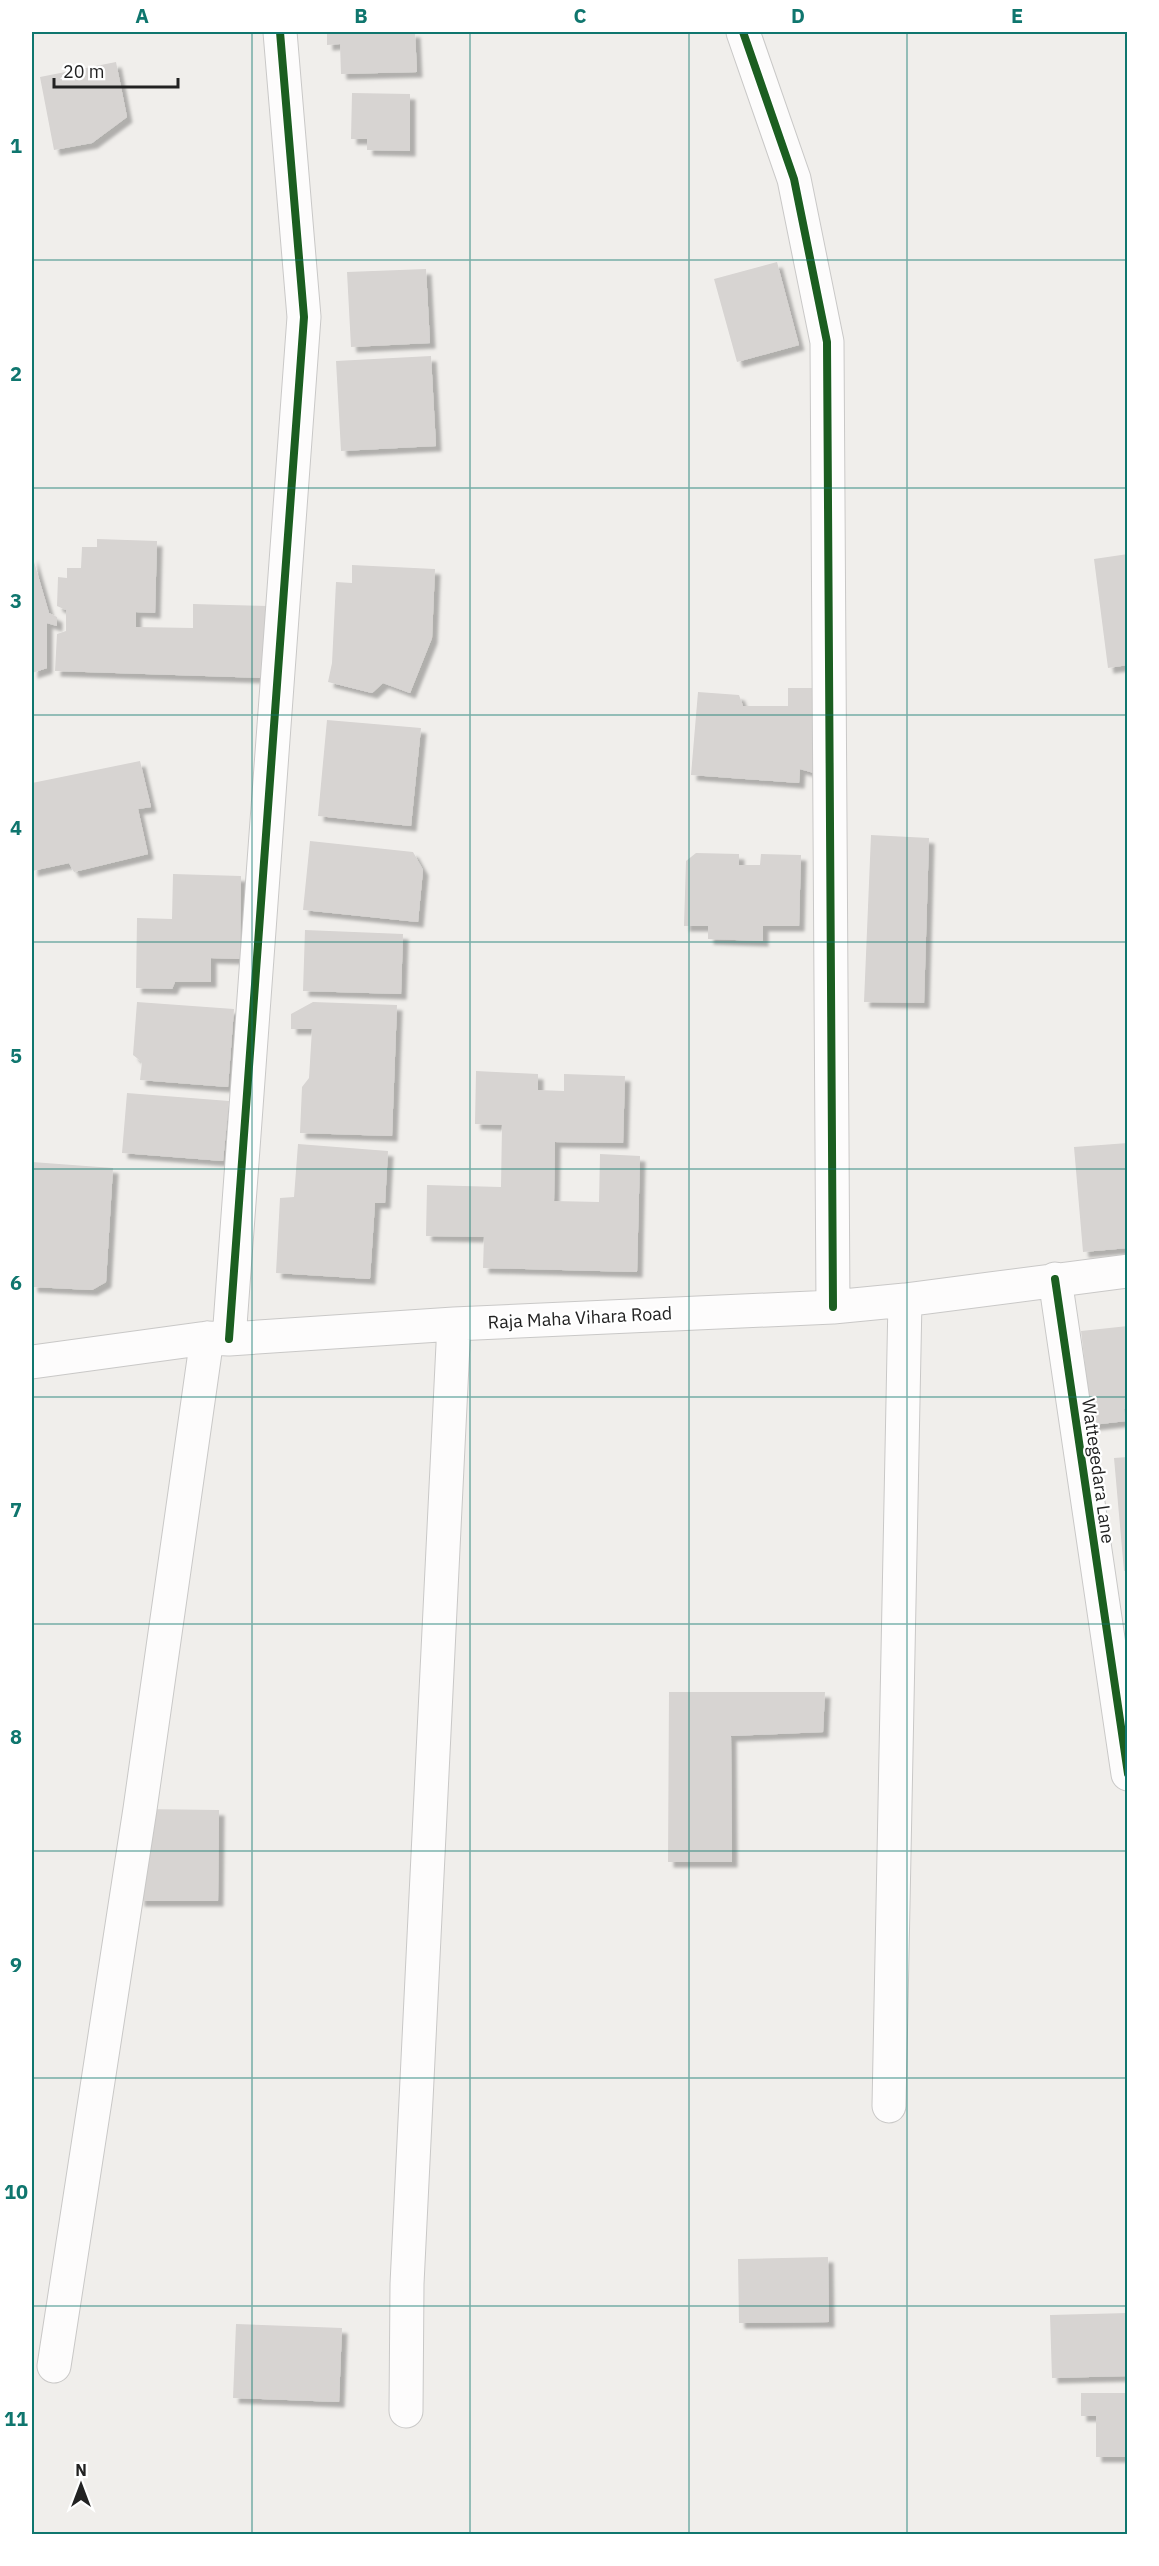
<svg xmlns="http://www.w3.org/2000/svg" width="1159" height="2566" viewBox="0 0 1159 2566" font-family="'IBM Plex Sans',sans-serif">
<defs>
<filter id="shadow"><feDropShadow dx="5.5" dy="5.5" stdDeviation="1.5" flood-color="#0004"/></filter>
</defs>
<rect width="100%" height="100%" fill="#f0eeeb"/>
<path fill="#d7d4d2" filter="url(#shadow)" d="M327 32H415L417 72 341 74 340 44 327 45Z
M116 62 127 117 92 143 54 150 40 77Z
M352 93 410 94V151L367 150V139H351Z
M777 262 799 345 737 362 714 279Z
M426 269 430 343 351 347 347 272Z
M431 356 436 446 341 451 336 361Z
M97 539 157 541 155 613 136 612V627L193 628V604L267 606 265 678 55 671 57 634 66 631V610L57 606 58 577 67 578V568H81L82 547H97Z
M1128 554V665L1108 668 1094 559Z
M32 555 49 613 57 617V626L47 623V668L32 673Z
M352 565 435 569 432 638 410 693 383 683 372 693 328 682 332 663 336 582 352 583Z
M788 688H813L814 773 800 769 799 783 691 775 698 692 739 695 743 706H788Z
M327 720 421 728 411 826 318 816Z
M140 761 151 807 138 809 148 854 74 872 69 863 32 871V783Z
M871 835 929 838 924 1003 864 1002Z
M310 841 413 852 423 870 418 922 303 910Z
M696 853 739 854V865H760L761 854 801 855 799 926H763V941L708 939V926H684L686 861Z
M173 874 241 876 240 959 211 958V982H175L172 989 136 988 137 918 172 919Z
M305 930 403 934 401 994 303 991Z
M137 1002 234 1009 228 1087 140 1080 142 1062 133 1055Z
M313 1002 397 1005 392 1136 300 1133 302 1087 309 1078 312 1029H291V1014Z
M476 1071 538 1074V1090L564 1091V1074L625 1076 623 1143 555 1142 554 1201 599 1202 600 1154 640 1156 637 1272 483 1268 484 1237 426 1236 427 1185 501 1187 502 1125 475 1124Z
M127 1093 229 1101 223 1161 122 1153Z
M1128 1143V1248L1083 1252 1074 1147Z
M298 1144 388 1151 385 1203H375L370 1279 276 1273 280 1198 294 1197Z
M32 1162 113 1168 106 1282 92 1290 32 1287Z
M1128 1326V1409H1124L1126 1421 1092 1425 1081 1331Z
M1128 1457V1570L1124 1571 1114 1458Z
M669 1692H825L823 1732 731 1736 732 1862H668Z
M140 1809 219 1810 218 1901H139Z
M828 2257 829 2322 739 2323 738 2259Z
M1128 2313V2376L1052 2378 1050 2315Z
M236 2324 342 2328 339 2402 233 2398Z
M1081 2393H1128V2457H1096V2416H1081Z"/>
<g fill="none" stroke-linecap="round" stroke-linejoin="round">
<g stroke="#c9c8c7" stroke-width="35">
<path id="minor" d="M743 32 794 179 827 342 833 1307
M1055 1279 1128 1774
M229 1339 304 317 280 32
M32 1362 207 1338 229 1339 454 1324 833 1307 905 1300 1128 1271
M889 2106 905 1300
M54 2366 140 1809 207 1338
M406 2411 407 2284 454 1324"/>
</g>
<use href="#minor" stroke="#fdfcfc" stroke-width="33"/>
<g stroke="#fff" stroke-width="11">
<path id="cycleway" d="M743 32 794 179 827 342 833 1307
M1055 1279 1128 1774
M229 1339 304 317 280 32"/>
</g>
<use href="#cycleway" stroke="#1b5e20" stroke-width="8"/>
</g>
<path fill="none" stroke="#0f766e" stroke-width="1.5" stroke-opacity="0.55" d="M252 32V2534M470 32V2534M689 32V2534M907 32V2534M32 260H1128M32 488H1128M32 715H1128M32 942H1128M32 1169H1128M32 1397H1128M32 1624H1128M32 1851H1128M32 2078H1128M32 2306H1128"/>
<g text-anchor="middle" stroke-width="4.5" stroke-linejoin="round" paint-order="stroke">
<g font-size="18" fill="#222" stroke="#fff">
<text transform="translate(580 1318) rotate(-3)" y="6">Raja Maha Vihara Road</text>
<text transform="translate(1098 1471) rotate(82)" y="6">Wattegedara Lane</text>
</g>
</g>
<rect width="1159" height="2566" fill="none" stroke="#ffffff" stroke-width="66"/>
<g transform="translate(81 2485)" stroke="#ffffff" stroke-width="4.5" paint-order="stroke">
<path d="M0-4.5L10 22L0 15L-10 22Z" fill="#222222"/>
<text y="-9" font-size="16" font-weight="bold" text-anchor="middle" fill="#222222">N</text>
</g>
<path d="M54 78v9h124v-9" fill="none" stroke="#222222" stroke-width="3"/>
<text x="63" y="78" font-size="18" fill="#222222" stroke="#ffffff" stroke-width="4.5" paint-order="stroke">20 m</text>
<rect x="33" y="33" width="1093" height="2500" fill="none" stroke="#0f766e" stroke-width="2"/>
<g font-size="20" text-anchor="middle" font-weight="bold" fill="#0f766e">
<text x="142" y="23">A</text>
<text x="361" y="23">B</text>
<text x="580" y="23">C</text>
<text x="798" y="23">D</text>
<text x="1017" y="23">E</text>
<text x="16" y="153">1</text>
<text x="16" y="381">2</text>
<text x="16" y="608">3</text>
<text x="16" y="835">4</text>
<text x="16" y="1063">5</text>
<text x="16" y="1290">6</text>
<text x="16" y="1517">7</text>
<text x="16" y="1744">8</text>
<text x="16" y="1972">9</text>
<text x="16" y="2199">10</text>
<text x="16" y="2426">11</text>
</g>
</svg>
